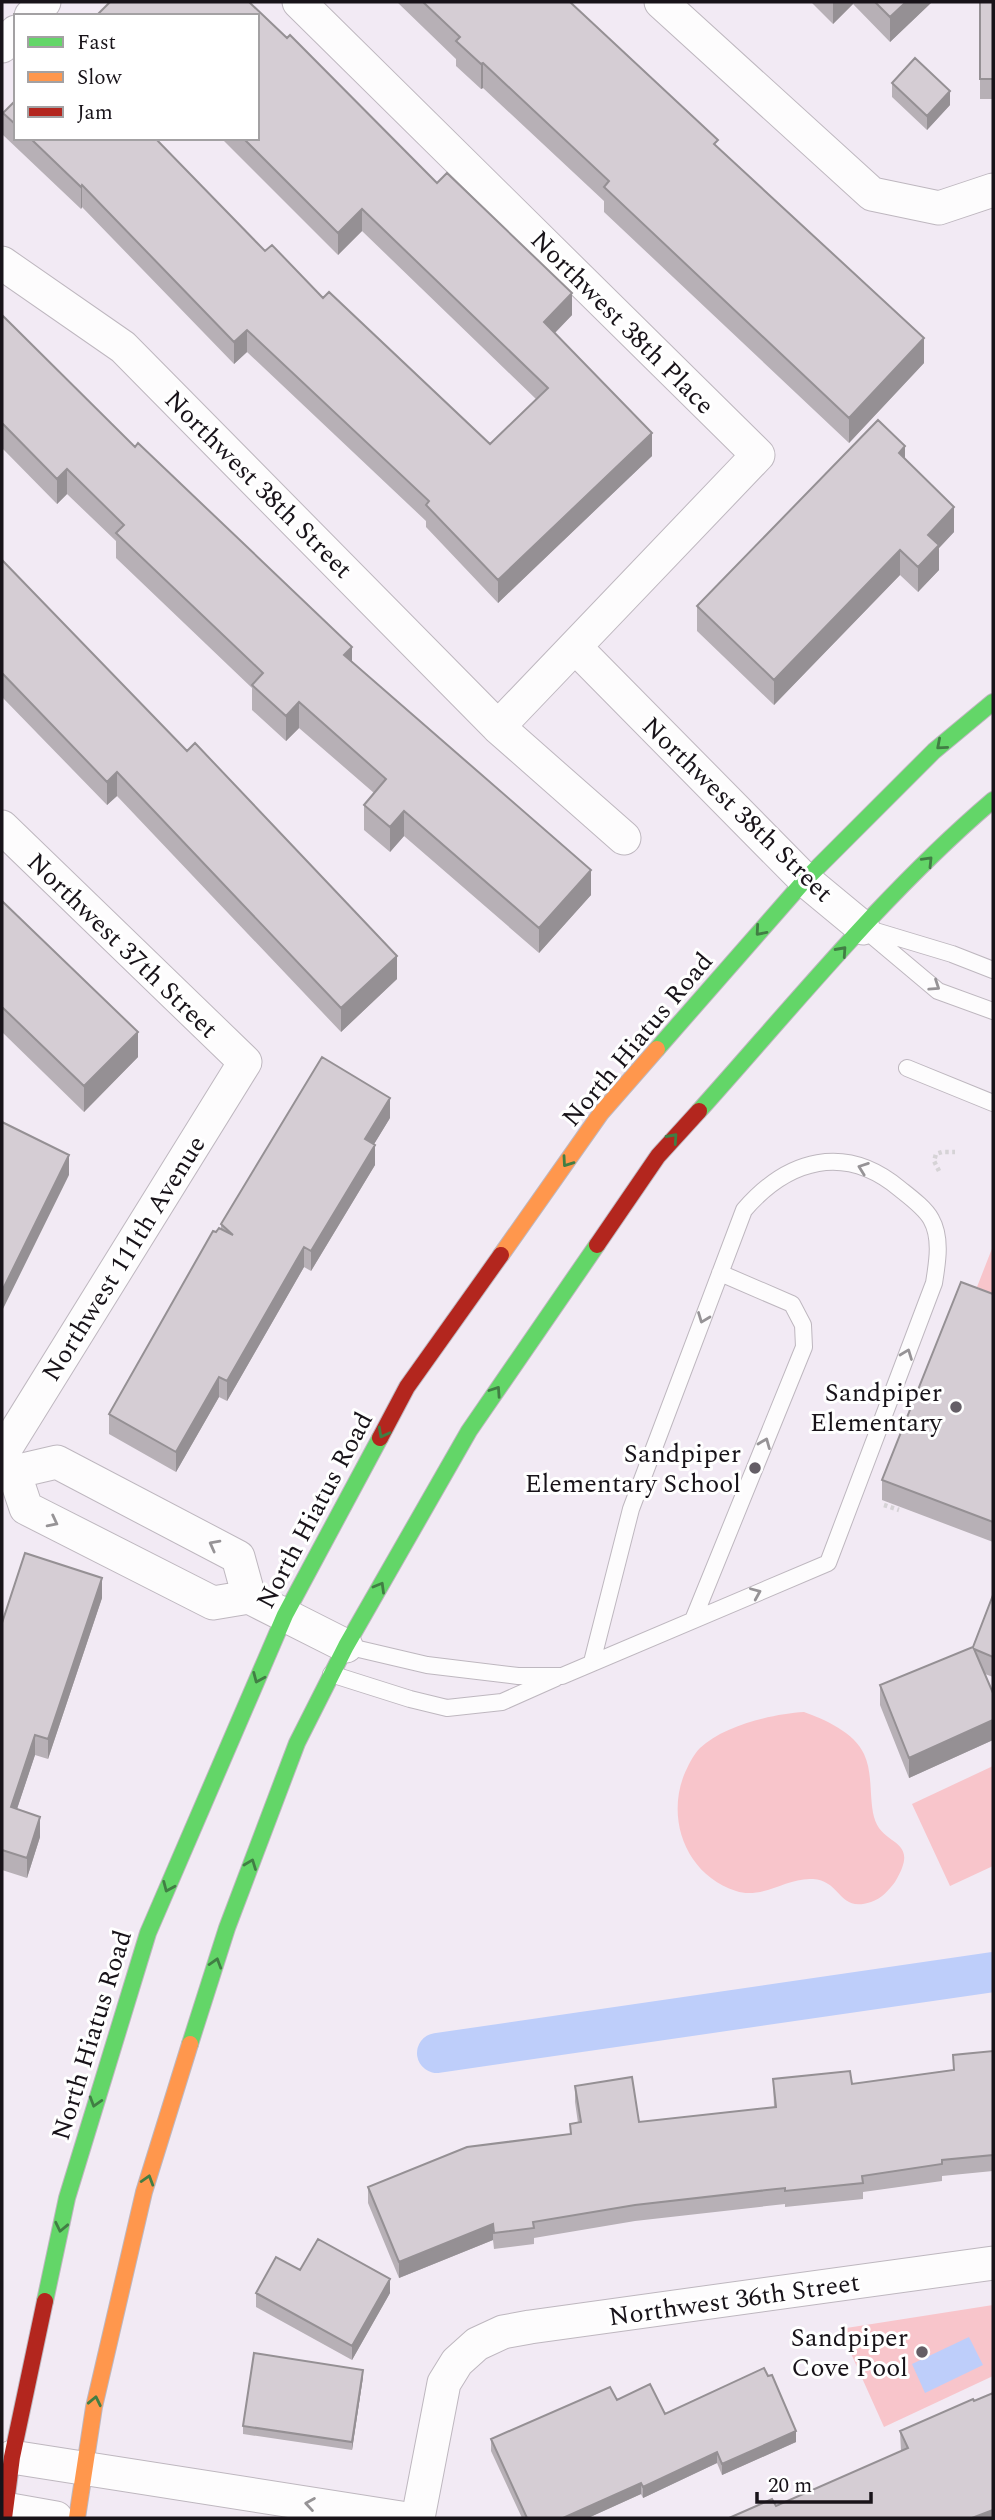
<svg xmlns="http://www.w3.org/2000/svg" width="995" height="2520" viewBox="0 0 995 2520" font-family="Spectral,serif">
<rect width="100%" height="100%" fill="#f2eaf4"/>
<path fill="#f8c5cb" d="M993 1246V1294L977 1287Z
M804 1712C824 1719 855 1733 864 1754 873 1773 869 1797 874 1817 882 1848 922 1837 895 1882 889 1890 881 1899 871 1902 838 1913 842 1881 813 1879 787 1877 762 1900 736 1891 687 1875 666 1821 684 1775 688 1766 693 1755 700 1748 724 1725 773 1714 804 1712Z
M993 1766V1866L950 1886 912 1804Z
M993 2305V2376L884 2427 840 2329Z"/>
<path fill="#becefa" d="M969 2337 983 2365 925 2393 912 2364Z"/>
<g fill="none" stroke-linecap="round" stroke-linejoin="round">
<path stroke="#becefa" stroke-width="40" d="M437 2053 993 1972"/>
<g stroke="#beb7bf" stroke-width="18">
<path id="lane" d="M863 928 938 991 993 1011
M869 929 952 954 993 970
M907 1068 993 1103
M693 1620 804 1347 803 1325 792 1304 720 1273
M346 1646 427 1665 518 1676H562L828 1563 934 1283C937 1264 942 1238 931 1219 925 1208 910 1197 900 1189 845 1143 788 1159 744 1210L631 1509 592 1662
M331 1674 410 1699 447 1708 502 1702 556 1678"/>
</g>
<g stroke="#beb7bf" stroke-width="35">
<path id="street" d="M299 2 758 455 498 727
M661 2 872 194 939 208 993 190
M31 16 44 2
M2 46 16 32
M2 263 123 347 498 727 624 838
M575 647 805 880 863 928
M2 827 245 1062 2 1454
M2 1468 14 1472 57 1462 238 1557 249 1597
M14 1472 26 1508 213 1603 249 1597 346 1646
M12 2457 401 2518
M5 2509 56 2518
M418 2518 444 2383 457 2362 477 2344 503 2332 530 2327 993 2263"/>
</g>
<g stroke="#beb7bf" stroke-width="18">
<path id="fast" d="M657 1049 805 880 934 751 993 702
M699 1111C794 1005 885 892 993 800
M190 2044 227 1928 297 1743 346 1646 469 1431 597 1245
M45 2301 67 2198 148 1933 285 1615 380 1438"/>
</g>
<g stroke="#beb7bf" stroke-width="18">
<path id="slow" d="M501 1255 601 1113 657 1049
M77 2518 94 2407 144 2192 190 2044"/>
</g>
<g stroke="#beb7bf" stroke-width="18">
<path id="jam" d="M597 1245 658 1156 699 1111
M380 1438 407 1387 501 1255
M4 2518 12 2457 45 2301"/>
</g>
<path stroke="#d6d3d6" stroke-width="4.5" stroke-dasharray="3.5 3.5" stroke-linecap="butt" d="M939 1171 934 1161 936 1154 942 1152H955
M884 1505 899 1510"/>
<use href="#lane" stroke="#fdfcfd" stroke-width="16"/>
<use href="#street" stroke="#fdfcfd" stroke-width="33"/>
<use href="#fast" stroke="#63d668" stroke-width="16"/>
<use href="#slow" stroke="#ff974d" stroke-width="16"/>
<use href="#jam" stroke="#b3261e" stroke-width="16"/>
</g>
<path fill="#b7b0b6" d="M397 2H570L718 148 924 363 849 443 604 212V201L483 88 481 89 456 66V59Z
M811 2H932L890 42 853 4 833 24Z
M980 2H993V99H980Z
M892 83 950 105 927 130 892 97Z
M16 100V138H155L265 251 323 298 490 444 536 399 362 231 338 255 221 138H257L437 183 572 315 555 333 652 456 498 603 426 527V521L247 352 234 364 82 207 81 209 3 135V113Z
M2 315 352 662 591 895 539 953 404 836 390 852 364 830V805L374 793 299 728 286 741 252 710V688L116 558V541L67 494 57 504 2 448Z
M905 460 954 532 939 548V570L918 592 900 575 774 705 697 631V606Z
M2 560 397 979 341 1032 117 796 107 805 2 697Z
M2 901 138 1057 84 1112 2 1032Z
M390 1118 374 1144 375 1165 311 1271 304 1267 227 1401 219 1397 176 1472 109 1434V1414L216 1232 221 1230V1224Z
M993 1294V1542L882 1500V1480Z
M993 1595V1677L985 1674 993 1693V1740L909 1778 880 1705V1685L973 1647Z
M102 1598 48 1759 35 1755 17 1809 40 1837 27 1878 2 1870V1623Z
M993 2051V2171L942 2176V2181L863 2192V2199L785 2207V2204L635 2221 534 2238V2244L494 2249 493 2240 399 2278 368 2203V2187L570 2134V2124L578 2123 575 2102V2086L639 2122 774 2107 773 2079 852 2084 953 2070V2055Z
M300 2270 390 2293 352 2360 256 2307V2293Z
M363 2377 352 2450 243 2434V2426Z
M617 2400 665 2414 796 2442 722 2475 717 2463 643 2498 641 2494 588 2518H522L491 2451V2439Z
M974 2401 993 2518 776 2506 901 2451 900 2431Z"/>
<path fill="#959094" d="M833 2H853V4L833 24Z
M906 2H932L890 42V17Z
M483 63V88L481 89V64Z
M950 91V105L927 130V116Z
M82 185V207L81 209V187Z
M362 209V231L338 255V233Z
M572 293V315L544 344V322Z
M247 330V352L234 364V342Z
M924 338V363L849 443V418Z
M652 433V456L498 603V580Z
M905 446V471L899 453Z
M67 469V494L57 504V479Z
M954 507V532L939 548V570L918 592V567L928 535Z
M900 550V575L774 705V680Z
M352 647V672L344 655Z
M299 702V728L286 741V716Z
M117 772V796L107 805V782Z
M404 811V836L390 852V827Z
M591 870V895L539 953V928Z
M397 956V979L341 1032V1008Z
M138 1032V1057L84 1112V1086Z
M390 1098V1118L365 1159V1139Z
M375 1145V1165L311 1271V1251Z
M69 1155V1175L2 1311V1291Z
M304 1247V1267L227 1401V1381Z
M219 1377V1397L176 1472V1452Z
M102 1578V1598L48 1759V1739Z
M993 1720V1740L909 1778V1758Z
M35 1735V1755L11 1827V1807Z
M40 1817V1837L27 1878V1858Z
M493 2224V2240L399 2278V2262Z
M390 2279V2293L352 2360V2346Z
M363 2370V2377L352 2450V2442Z
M796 2431V2442L722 2475V2464Z
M717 2452V2463L643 2498V2487Z
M641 2483V2494L588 2518H563Z
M993 2510V2518H972Z"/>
<path fill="#d5cdd4" stroke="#959094" stroke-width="2" d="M110 2H249L287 38 290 35 437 183 447 173 572 293 544 322 652 433 498 580 426 505 429 501 247 330 234 342 82 185 81 187 30 138H155L265 251 272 245 323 298 329 292 490 444 548 388 362 209 338 233 243 138H257V16H96Z
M423 2H570L718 140 714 144 924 338 849 418 604 187 609 181 483 63 481 64 456 41 460 37Z
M875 2H906L890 17Z
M980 2H993V79H980Z
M915 58 950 91 927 116 892 83Z
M16 100V125L3 113Z
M2 315 135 447 138 443 352 647 344 655 591 870 539 928 404 811 390 827 364 805 386 779 299 702 286 716 252 685 263 673 116 533 124 525 67 469 57 479 2 423Z
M878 420 905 446 899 453 954 507 928 535 939 545 918 567 900 550 774 680 697 606Z
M2 560 187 751 195 743 397 956 341 1008 117 772 107 782 2 673Z
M2 901 138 1032 84 1086 2 1007Z
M322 1057 390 1098 365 1139 375 1145 311 1251 304 1247 227 1381 219 1377 176 1452 109 1414 213 1231 216 1232 219 1228 233 1235 221 1224Z
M2 1122 69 1155 2 1291Z
M961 1282 993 1294V1522L882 1480Z
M25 1553 102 1578 48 1739 35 1735 11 1807 40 1817 27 1858 2 1850V1623Z
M993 1595V1657L974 1649 993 1693V1720L909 1758 880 1685 973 1647Z
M993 2051V2155L942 2160V2164L862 2176 863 2183 785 2191V2188L635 2205 533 2222 534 2228 494 2233 493 2224 399 2262 368 2187 467 2147 571 2134 570 2124 581 2122 575 2086 632 2077 639 2122 776 2107 773 2079 850 2071 852 2084 954 2070 953 2055Z
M318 2239 390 2279 352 2346 256 2293 276 2257 300 2270Z
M254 2353 363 2370 352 2442 243 2426Z
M764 2368 768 2376 772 2375 796 2431 722 2464 717 2452 643 2487 641 2483 563 2518H527L491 2439 610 2387 617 2400 650 2384 665 2414Z
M993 2393V2510L972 2518H729L772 2499 776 2506 908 2448 900 2431 973 2399 974 2401Z"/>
<defs><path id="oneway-chevron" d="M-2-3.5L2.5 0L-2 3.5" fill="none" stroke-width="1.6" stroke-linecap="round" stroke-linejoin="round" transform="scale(1.75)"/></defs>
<g stroke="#417e44">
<use href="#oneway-chevron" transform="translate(941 745) rotate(139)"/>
<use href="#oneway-chevron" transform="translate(928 861) rotate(-46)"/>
<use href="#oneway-chevron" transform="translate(760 931) rotate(131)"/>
<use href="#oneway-chevron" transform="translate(842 951) rotate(-48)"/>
<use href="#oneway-chevron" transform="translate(673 1138) rotate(-48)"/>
<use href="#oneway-chevron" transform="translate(567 1162) rotate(125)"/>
<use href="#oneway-chevron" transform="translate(496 1391) rotate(-56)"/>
<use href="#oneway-chevron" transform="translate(383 1433) rotate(118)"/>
<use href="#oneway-chevron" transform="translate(380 1587) rotate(-60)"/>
<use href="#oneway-chevron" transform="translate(258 1678) rotate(113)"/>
<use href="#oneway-chevron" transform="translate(251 1864) rotate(-69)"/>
<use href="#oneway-chevron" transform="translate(168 1887) rotate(113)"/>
<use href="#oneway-chevron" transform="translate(216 1963) rotate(-73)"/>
<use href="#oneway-chevron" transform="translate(95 2102) rotate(107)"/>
<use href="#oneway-chevron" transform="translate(148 2180) rotate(-73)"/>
<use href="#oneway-chevron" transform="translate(61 2227) rotate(102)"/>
<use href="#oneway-chevron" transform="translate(95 2401) rotate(-78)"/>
</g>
<g stroke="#969396">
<use href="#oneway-chevron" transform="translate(935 986) rotate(34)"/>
<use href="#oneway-chevron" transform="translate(863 1168) rotate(-160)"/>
<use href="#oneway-chevron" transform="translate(703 1318) rotate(111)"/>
<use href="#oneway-chevron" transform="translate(907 1354) rotate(-69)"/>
<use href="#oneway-chevron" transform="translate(765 1443) rotate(-68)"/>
<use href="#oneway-chevron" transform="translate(53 1522) rotate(27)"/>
<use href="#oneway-chevron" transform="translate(214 1545) rotate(-152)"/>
<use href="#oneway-chevron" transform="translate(756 1593) rotate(-23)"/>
<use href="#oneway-chevron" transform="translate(310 2504) rotate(-171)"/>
</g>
<g fill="#645e66" stroke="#fff" stroke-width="2.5">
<circle cx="956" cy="1407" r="7"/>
<circle cx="755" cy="1468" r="7"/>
<circle cx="922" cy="2352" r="7"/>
</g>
<g text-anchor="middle" stroke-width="6" stroke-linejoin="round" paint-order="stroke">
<g font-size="26" fill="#181319" stroke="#fff">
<text transform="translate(623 322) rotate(45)" y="9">Northwest 38th Place</text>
<text transform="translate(259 484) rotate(45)" y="9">Northwest 38th Street</text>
<text transform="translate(738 809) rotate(44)" y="9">Northwest 38th Street</text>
<text transform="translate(123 945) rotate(44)" y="9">Northwest 37th Street</text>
<text transform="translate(637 1039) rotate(-50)" y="9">North Hiatus Road</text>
<text transform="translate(123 1258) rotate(-58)" y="9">Northwest 111th Avenue</text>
<text transform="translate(314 1510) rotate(-62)" y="9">North Hiatus Road</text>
<text transform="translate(91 2035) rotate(-73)" y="9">North Hiatus Road</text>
<text transform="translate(734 2299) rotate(-8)" y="9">Northwest 36th Street</text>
</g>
<g font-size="26" fill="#181319" stroke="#fff" text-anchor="end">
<text x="942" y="1401">Sandpiper<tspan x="942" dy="30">Elementary</tspan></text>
<text x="741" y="1462">Sandpiper<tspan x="741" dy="30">Elementary School</tspan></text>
<text x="908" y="2346">Sandpiper<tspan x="908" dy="30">Cove Pool</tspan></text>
</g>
</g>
<rect width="995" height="2520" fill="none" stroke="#181319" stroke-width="7"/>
<rect x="14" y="14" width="245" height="126" fill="#ffffff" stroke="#a3a1a3" stroke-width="2"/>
<rect x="28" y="37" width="35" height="10" fill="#63d668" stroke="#a3a1a3" stroke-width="2"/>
<text x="77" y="49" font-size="21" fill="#181319">Fast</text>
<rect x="28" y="72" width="35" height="10" fill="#ff974d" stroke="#a3a1a3" stroke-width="2"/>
<text x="77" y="84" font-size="21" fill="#181319">Slow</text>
<rect x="28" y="107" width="35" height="10" fill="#b3261e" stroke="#a3a1a3" stroke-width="2"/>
<text x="77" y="119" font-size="21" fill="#181319">Jam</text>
<path d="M757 2492v10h114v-10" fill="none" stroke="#181319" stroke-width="3.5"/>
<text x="768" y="2492" font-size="21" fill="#181319" stroke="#ffffff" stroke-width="5" paint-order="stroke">20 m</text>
</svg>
